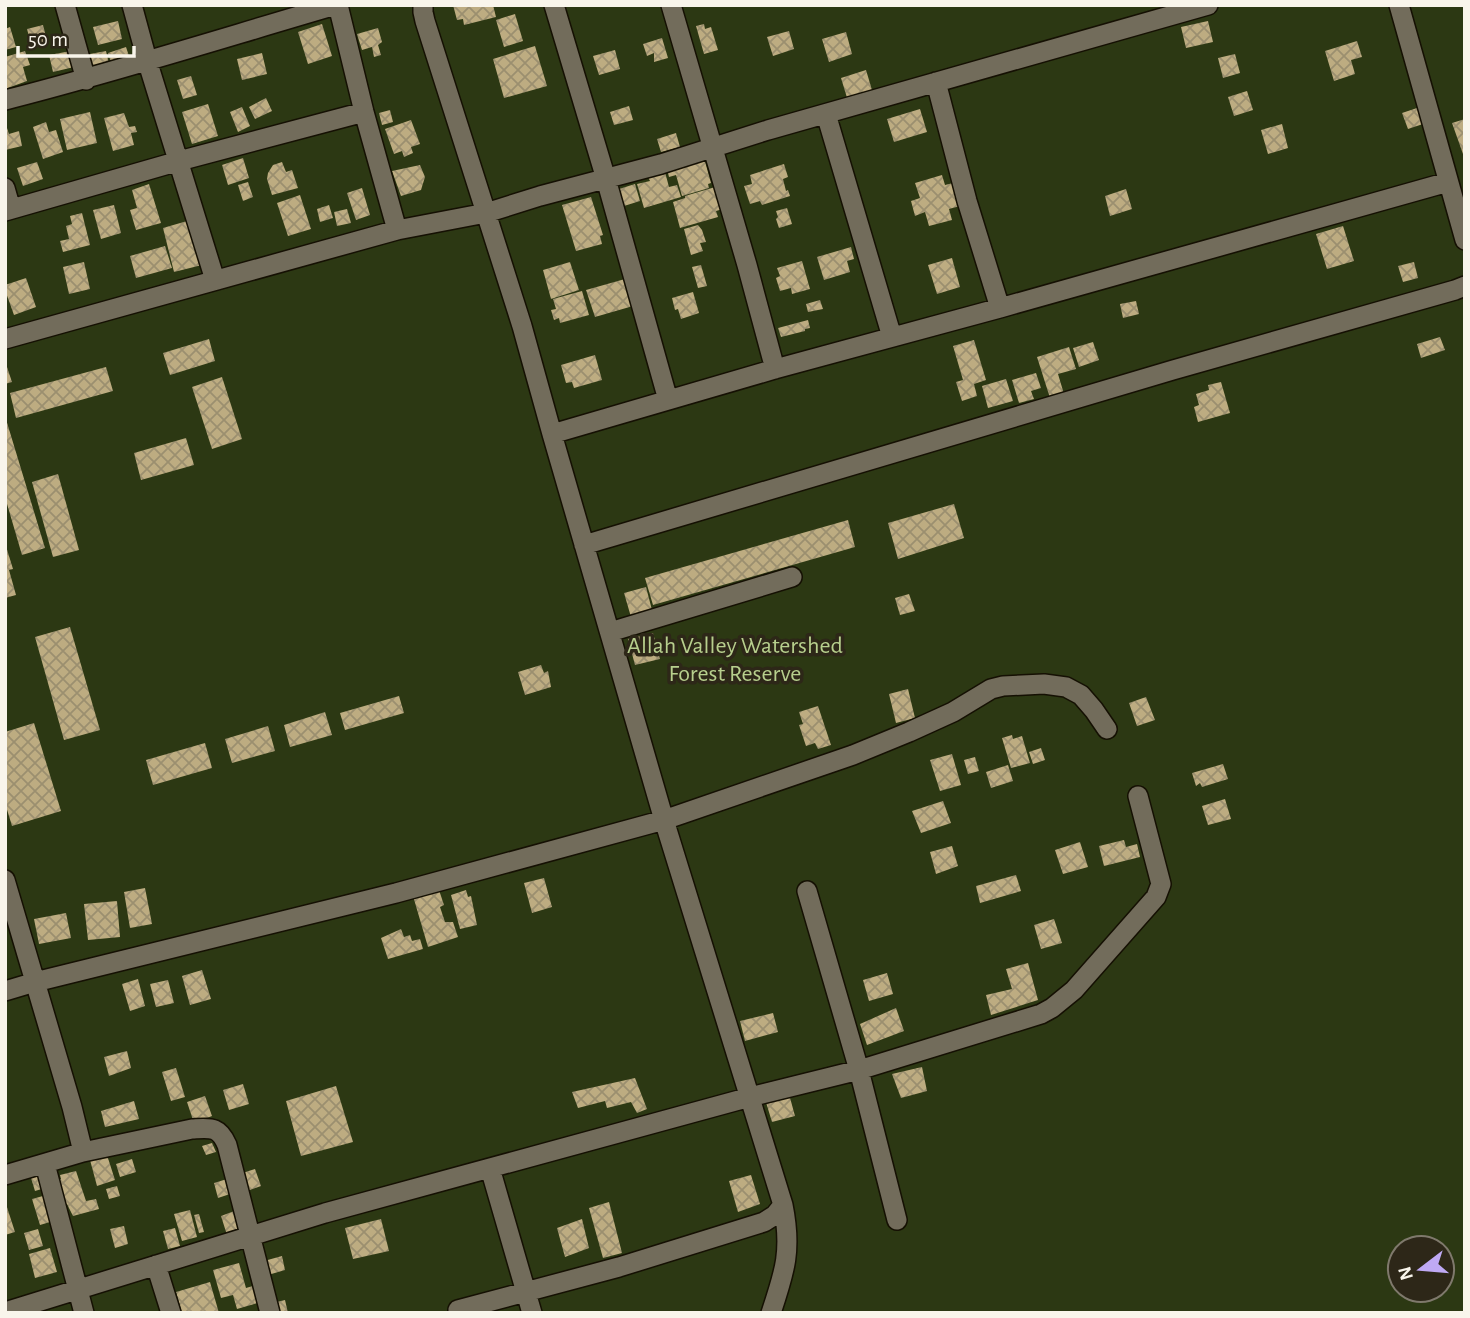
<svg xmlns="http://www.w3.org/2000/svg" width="1470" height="1318" viewBox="0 0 1470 1318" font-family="'Alegreya Sans',sans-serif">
<defs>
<pattern id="building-cross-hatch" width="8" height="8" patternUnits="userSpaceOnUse" patternTransform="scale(1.75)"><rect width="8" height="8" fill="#bdac81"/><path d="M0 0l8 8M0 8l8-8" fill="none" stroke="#9b8f6f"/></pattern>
</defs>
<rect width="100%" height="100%" fill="#2d2718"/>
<path fill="#2c3813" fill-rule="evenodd" d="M5 5H1465V1313H5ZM1400 1248H1442V1290H1400Z"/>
<path fill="url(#building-cross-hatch)" d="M453 5H493L496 17 464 25 463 19 457 20Z
M515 14 523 41 504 47 496 20Z
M118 21 122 39 98 45 93 27Z
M1208 21 1213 42 1186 48 1181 27Z
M322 24 332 56 308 64 298 32Z
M704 24 705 29 711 27 718 50 704 54 696 26Z
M43 25 48 44 32 48 27 29Z
M10 27 16 47 5 50V29Z
M378 28 382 42 378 45 381 55 374 57 372 47 362 50 357 34Z
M789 31 794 49 773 56 767 37Z
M846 32 852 54 829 62 822 39Z
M662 38 668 58 654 62V53L647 56 643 44Z
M1357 41 1362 57 1351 60 1355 74 1334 81 1325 51Z
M535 46 547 86 504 98 493 59Z
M126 47 130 59 112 65 108 53Z
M615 50 620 69 599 75 593 56Z
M25 51 30 65 23 67 27 81 5 89V57Z
M71 51 74 67 53 72 49 55Z
M106 51 109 64 93 68 90 54Z
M262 53 267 74 242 80 237 59Z
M1235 54 1240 73 1223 78 1218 58Z
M866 70 872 90 861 93 863 97 848 101 841 78Z
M191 76 197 95 183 99 177 80Z
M1247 91 1253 110 1234 116 1228 97Z
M266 98 272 111 255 119 249 107Z
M208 104 218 136 192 144 182 112Z
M629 106 633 120 614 125 610 112Z
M242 107 250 126 238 132 230 112Z
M1417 108 1423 124 1408 129 1402 113Z
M920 109 927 132 894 142 887 119Z
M390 110 393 122 382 125 379 113Z
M90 112 97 143 67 150 60 119Z
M124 113 129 127 135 126 137 132 131 133 134 145 113 151 104 118Z
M1465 119V153L1463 154 1452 123Z
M411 120 420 144 411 147 413 153 404 157 402 151 394 154 385 129Z
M5 122 9 134 19 131 22 146 5 150Z
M46 122 49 132 56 130 63 152 43 159 33 127Z
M1282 124 1288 148 1268 154 1261 130Z
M676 133 680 147 661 152 657 139Z
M243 158 249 178 228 185 222 165Z
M704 158 711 183 708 184 709 188 682 196 676 175 669 177 667 169Z
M37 162 43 179 23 186 17 168Z
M282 162 286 172 292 170 298 188 272 195 267 179 268 173 273 165Z
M784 164 788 177 783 179 786 191 788 190 790 196 762 205 760 201 750 204 744 186 752 184 750 175Z
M420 165 425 177 421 190 401 196 392 171Z
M665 172 669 187 677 185 681 197 644 208 637 184 650 181 648 177Z
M942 175 945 185 957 182 964 205 949 209 952 220 929 226 925 212 915 216 911 201 920 198 915 183Z
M248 182 253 197 243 201 238 185Z
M149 184 161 223 136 230 130 210 137 208 132 190Z
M635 184 640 201 624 206 619 189Z
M722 185 723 209 716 211 718 217 680 228 673 202 685 198V196Z
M362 188 370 215 356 220 347 193Z
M1126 189 1132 209 1110 216 1105 196Z
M300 195 311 229 288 236 277 203Z
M591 197 603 235 600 236 602 244 576 251 562 205Z
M114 205 121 233 101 239 93 210Z
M329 205 333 218 320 222 317 209Z
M787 208 792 224 779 228 776 219 778 217 776 211Z
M347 209 351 223 337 226 334 212Z
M82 213 90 245 63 252 60 241 69 239 66 226 72 224 70 216Z
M194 219 206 264 174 272 163 228Z
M698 225 702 230 706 242 700 243 703 251 691 255 684 229Z
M1343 226 1354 261 1327 269 1316 234Z
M165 246 172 268 136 278 130 256Z
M851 247 854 259 847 261 850 272 824 280 817 257Z
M952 258 960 287 937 294 928 265Z
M802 261 810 289 792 294 791 288 780 291 776 278 780 276 777 268Z
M84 262 90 289 69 294 63 267Z
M570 262 579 290 551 299 543 270Z
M1414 262 1418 278 1403 282 1398 266Z
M701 265 707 286 698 288 692 267Z
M26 278 36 307 14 315 5 290V285Z
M625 279 633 306 595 317 586 290Z
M582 291 589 315 560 323 559 318 554 320 551 310 556 309 553 299Z
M693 292 699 313 681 319 678 309 675 310 672 298Z
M820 300 823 309 808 312 806 304Z
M1136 301 1139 314 1123 318 1120 304Z
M808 320 810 328 805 329V331L781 337 778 328Z
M1440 337 1445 350 1421 358 1417 344Z
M209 339 215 361 170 375 163 353Z
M974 340 986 380 974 384 977 396 962 401 956 382 963 380 953 346Z
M1093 342 1099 360 1079 367 1073 348Z
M1069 347 1076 369 1058 374 1064 394 1050 398 1037 357Z
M595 355 602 380 574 388 572 382 566 383 561 365Z
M5 361 12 382 5 384Z
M106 367 113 391 16 418 10 393Z
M1036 373 1041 388 1031 391 1034 399 1019 403 1012 380Z
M222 377 242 439 212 449 192 387Z
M1006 379 1013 401 988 408 982 386Z
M1221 382 1230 413 1198 422 1194 407 1199 405 1196 394 1209 390 1208 385Z
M5 416 45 548 22 555 5 497Z
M186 438 194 465 141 480 134 453Z
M58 474 79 550 53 557 32 482Z
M954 504 964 538 898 559 888 523Z
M848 520 855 547 653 605 645 578Z
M5 543 13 569 9 570 16 595 5 598Z
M646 587 652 610 631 617 624 593Z
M909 594 915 611 900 615 895 598Z
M70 627 100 730 64 740 35 637Z
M653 633 660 659 635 665 628 639Z
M541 665 544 673 548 671 551 687 525 695 518 672Z
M908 689 915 718 896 723 889 694Z
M399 696 404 713 345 730 340 713Z
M1146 697 1155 720 1137 726 1129 703Z
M818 706 831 745 818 749 815 743 806 746 799 725 803 724 799 712Z
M325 712 332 735 290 747 284 725Z
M34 723 61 811 12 826 5 803V732Z
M268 726 275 751 232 763 225 739Z
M1012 735 1013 739 1022 736 1030 763 1011 768 1002 738Z
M205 743 212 768 153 785 146 760Z
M1041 748 1045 760 1033 764 1029 752Z
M952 754 961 785 940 791 930 760Z
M975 757 979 771 968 774 964 760Z
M1223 764 1228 779 1202 787 1200 783 1196 786 1192 773Z
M1008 765 1013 781 991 788 986 772Z
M1225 799 1231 819 1208 825 1202 806Z
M943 801 951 823 921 833 912 811Z
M1124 840 1126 847 1137 844 1140 857 1104 866 1099 846Z
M1080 842 1088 867 1063 874 1055 850Z
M952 846 958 866 936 874 930 852Z
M1016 875 1021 891 980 903 976 886Z
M544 878 552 907 532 913 524 883Z
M145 888 152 924 130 928 124 892Z
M439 890 444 905 440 907 445 922H453L458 937 428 947 413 896Z
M466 890 468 897 471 896 477 925 460 929 451 895Z
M117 901 120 937 88 940 84 904Z
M66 913 71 938 39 944 34 919Z
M1054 919 1062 943 1041 949 1034 925Z
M401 929 404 937 410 935 412 941 420 939 423 949 388 959 381 938Z
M1028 963 1038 1000 991 1015 986 995 1012 989 1006 969Z
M202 970 211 999 190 1005 182 976Z
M887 973 893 994 869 1001 863 980Z
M138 979 145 1006 130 1011 122 984Z
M168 980 174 1003 156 1007 150 984Z
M896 1008 904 1031 867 1045 860 1024Z
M773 1013 778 1032 745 1041 740 1021Z
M127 1051 131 1068 109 1076 104 1057Z
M922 1067 927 1091 901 1098 892 1074Z
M176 1068 185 1097 171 1101 162 1072Z
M635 1078 647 1109 637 1113 631 1102 607 1108 605 1101 578 1108 572 1092Z
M243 1084 249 1104 229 1110 223 1090Z
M336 1086 353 1142 301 1156 286 1101Z
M789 1094 795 1116 772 1122 765 1099Z
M205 1096 212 1116 194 1123 187 1102Z
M134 1101 139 1119 105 1127 101 1111Z
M212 1143 216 1152 206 1155 202 1146Z
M107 1155 115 1180 97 1186 90 1160Z
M132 1159 136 1172 120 1177 116 1164Z
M255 1169 261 1186 242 1193 236 1175Z
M76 1171 86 1201 96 1199 99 1209 73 1216 67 1204 60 1206 51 1182 61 1179 60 1175Z
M41 1175 45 1188 35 1191 31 1178Z
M751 1175 760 1204 738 1212 729 1181Z
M227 1179 230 1194 218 1198 214 1183Z
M117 1186 120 1196 109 1199 106 1189Z
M43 1196 50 1222 40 1225 32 1199Z
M5 1201 15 1232 5 1235Z
M609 1202 622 1253 603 1258 589 1208Z
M190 1210 197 1237 182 1241 174 1214Z
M237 1210 242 1230 227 1235 221 1216Z
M199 1214 204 1232 199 1233 194 1215Z
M381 1219 389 1251 353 1259 345 1228Z
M582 1219 589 1248 565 1257 557 1228Z
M124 1226 128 1244 115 1248 110 1229Z
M175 1228 180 1246 168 1249 163 1231Z
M38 1229 43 1246 29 1250 24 1233Z
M50 1248 57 1272 35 1278 29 1254Z
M282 1256 285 1270 268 1275 264 1261Z
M239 1263 246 1288 256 1285 261 1302 237 1309 233 1295 221 1298 213 1270Z
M210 1282 219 1313H182L176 1292Z
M285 1300 288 1313H274L272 1303Z"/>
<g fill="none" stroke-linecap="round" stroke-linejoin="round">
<g stroke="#151003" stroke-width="22">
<path id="minor" d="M65 5 86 80
M132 5 147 60 215 280
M338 5 364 112 397 230
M423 5V12L425 21 522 326 552 434 664 820 783 1205 775 1215 764 1222 619 1267 458 1310
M554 5 606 179 668 400
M671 5 747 265 775 369
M1399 5 1465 240
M5 100C116 72 226 37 336 5
M826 114 892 337
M5 188 11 209
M5 211 179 161 364 112
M1000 308 1448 182
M5 339 397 230 486 213 540 196 661 164 768 130 1208 5
M552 434 775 369 1000 308 967 201 936 82
M584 545 1173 370 1455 290 1465 286
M610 632 792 577
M5 880 72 1107 83 1152 5 1175
M807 891 859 1070 897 1220
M5 991 35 982 396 893 664 820 853 755 909 732 953 712 991 689 1003 686 1044 684 1066 687 1081 695 1094 710 1107 729
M83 1152 192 1129C211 1128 219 1126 227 1145L270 1313
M45 1164 84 1313
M490 1168 532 1313
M156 1265 171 1313
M5 1312 325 1213 750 1097 859 1070 1041 1014 1052 1008 1074 990 1156 897 1161 884 1138 796
M771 1313C785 1271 792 1250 783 1205"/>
</g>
<use href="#minor" stroke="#726c5b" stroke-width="19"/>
</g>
<g text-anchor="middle" stroke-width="7" stroke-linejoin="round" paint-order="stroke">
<g font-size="24" fill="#b7cf8d" stroke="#2d2718">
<text x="735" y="653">Allah Valley Watershed<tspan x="735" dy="28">Forest Reserve</tspan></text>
</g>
</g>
<rect width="1470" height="1318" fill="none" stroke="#f9f5eb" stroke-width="14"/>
<g transform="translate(1421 1269) rotate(254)"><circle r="33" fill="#2d2718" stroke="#7f796c" stroke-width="2"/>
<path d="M0-5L12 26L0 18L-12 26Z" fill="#bfa9f4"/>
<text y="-10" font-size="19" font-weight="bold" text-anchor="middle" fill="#f9f5eb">N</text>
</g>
<path d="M18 46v10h116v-10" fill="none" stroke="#f9f5eb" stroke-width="3.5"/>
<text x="28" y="46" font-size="21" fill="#f9f5eb" stroke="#2d2718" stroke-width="5" paint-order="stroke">50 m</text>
</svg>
